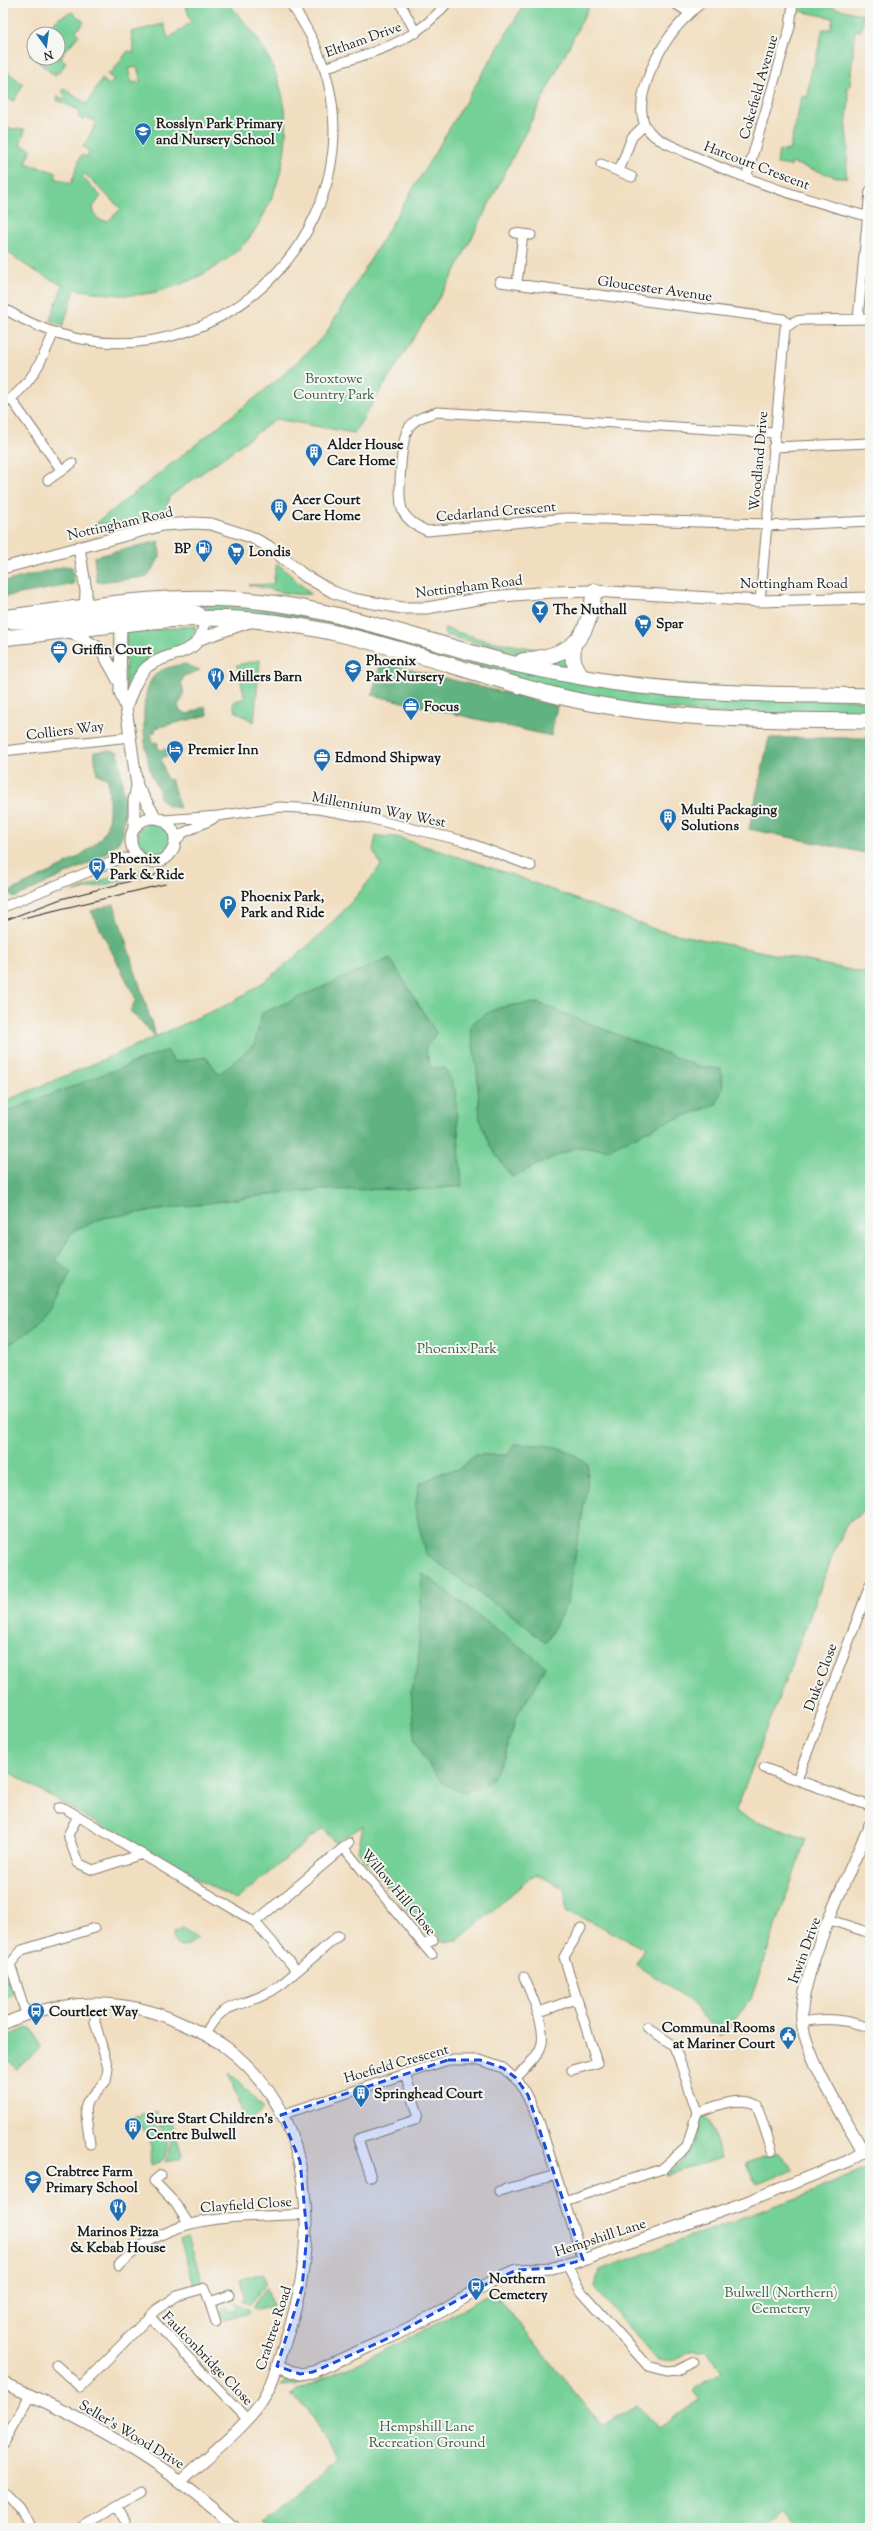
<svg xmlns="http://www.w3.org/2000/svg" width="873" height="2531" viewBox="0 0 873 2531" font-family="'Sorts Mill Goudy',serif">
<rect width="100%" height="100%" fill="#f6f6f2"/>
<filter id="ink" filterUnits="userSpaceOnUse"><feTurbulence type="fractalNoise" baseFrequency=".025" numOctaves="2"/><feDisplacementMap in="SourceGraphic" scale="8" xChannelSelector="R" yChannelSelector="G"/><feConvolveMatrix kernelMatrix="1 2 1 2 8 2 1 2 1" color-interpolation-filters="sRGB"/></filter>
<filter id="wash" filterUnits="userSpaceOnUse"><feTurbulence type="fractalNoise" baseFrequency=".012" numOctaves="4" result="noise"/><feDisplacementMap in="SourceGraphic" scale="16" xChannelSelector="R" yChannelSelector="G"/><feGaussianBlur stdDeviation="0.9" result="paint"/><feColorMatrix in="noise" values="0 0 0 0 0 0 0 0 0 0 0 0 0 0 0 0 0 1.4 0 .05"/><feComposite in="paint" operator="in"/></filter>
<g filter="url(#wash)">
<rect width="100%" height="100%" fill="#f1dec0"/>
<path fill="#75d097" stroke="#48765a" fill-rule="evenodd" d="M185 3H226C253 27 273 58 282 94 294 140 279 194 253 233 233 263 180 290 144 294 121 297 98 293 75 289L63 326 50 320 63 285C40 275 22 264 3 248V128L25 130 20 145 31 149 26 163 57 173 55 178 71 184 81 155 87 157 89 151 83 147 97 122 85 117 83 120 78 117 81 111 57 100 58 96 63 99 66 95 62 92 64 89 87 104 102 79 109 85 114 80 107 74 111 73 128 51 134 52 131 32 164 24 168 39 191 22ZM137 67 141 81 132 83 128 69ZM85 174 121 209 108 221C98 222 94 216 93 207L101 196 82 177Z
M525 3H591L452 277 354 433 276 419 169 497 165 517 94 525 280 378 325 335Z
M801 3H815L864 15 861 31 855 30 850 85 847 88 849 100 846 127 848 148 846 178H840L792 163 791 166 777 164 779 150 789 151 802 96 808 97 811 69 814 66 823 29H831L833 18 800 11Z
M72 12 84 22 76 31 79 35 67 49H65L61 59 66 63 59 73 56 72 55 76 29 54 34 46V58H58V34H42L59 18Z
M3 69 23 84 14 101 3 97Z
M277 563 311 594C290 597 270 588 249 585L273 584Z
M204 603 274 610 318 618 504 667 870 702V715L725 714 638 707 524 681 328 623 262 613 208 610 203 606Z
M195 626 196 631 188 644 144 661 125 689 126 632Z
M444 628 484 640 548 651 529 656 445 635Z
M568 653 570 669 543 665Z
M260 660 254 722 235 711 233 702 245 698 237 665Z
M136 840a17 17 0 1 1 34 0a17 17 0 1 1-34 0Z
M376 836 397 837 513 875 657 930 870 974V1506L847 1523 833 1555 735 1813 806 1839 751 1999 722 2036 681 1994 636 1964 644 1949 587 1919 567 1913 564 1888 535 1874 458 1940 441 1942 440 1933H429L419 1924 358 1851 363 1826 335 1843 323 1828 236 1900 118 1836 3 1768V1102C64 1076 126 1051 186 1023 206 1013 228 1006 246 994 299 959 344 915 381 865L373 850Z
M135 871 151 874 74 892 113 876Z
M183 1928 197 1938 187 1946 180 1947C174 1942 172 1940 174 1932Z
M3 1978 10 1982 13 1994 3 2001Z
M27 2028 33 2030 40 2046C35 2057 24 2060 17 2069L3 2055V2038Z
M230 2073 264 2108 246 2124 229 2074Z
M157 2111 161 2125 172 2121 174 2128 170 2141 150 2113Z
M146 2113 169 2143 163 2161 151 2165C153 2145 148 2131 133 2117Z
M704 2116 710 2122 721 2158 667 2175 666 2173C687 2159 695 2143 700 2119Z
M175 2133 183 2158 165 2163Z
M778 2153 794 2170 756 2184 752 2180 746 2163Z
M870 2166V2528H796L782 2509 762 2528H268L263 2522 336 2459 307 2408 291 2395 299 2389C366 2361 431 2328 494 2292L602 2426 638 2405 658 2428 700 2400 693 2391 721 2372 707 2350 698 2352 695 2350C679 2353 676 2363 658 2361L594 2287 596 2276 600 2270 815 2191Z
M188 2237 202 2282 194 2285 180 2240Z
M262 2273 266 2284 250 2304 242 2300 245 2299 240 2280Z
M267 2287 272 2306 258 2310 252 2307Z
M235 2303 248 2309 249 2313 224 2320 221 2311 226 2305 229 2312 237 2309Z
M294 2377 309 2379 296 2386 281 2387 288 2378Z"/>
<path fill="#60b280" stroke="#3e674e" d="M159 541 160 557 147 577 97 582 94 557Z
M66 566 72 567 74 583 70 585 3 597V582Z
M381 662 557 706 551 736 372 695Z
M185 664 200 670 184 676 181 683C185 692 184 698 178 705L180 711 188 714 205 706 208 715 155 728V732L151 733 153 743 157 742 159 750 166 749 167 756 161 758 167 780 171 779 180 808 168 806 160 798C160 787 154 783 151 773 144 750 137 691 156 674 163 667 176 666 185 664Z
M769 738H870V854L749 829Z
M109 750 118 752 125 803 123 834 118 843 98 859 14 898 9 892C35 878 91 858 105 831 112 816 108 795 108 779L97 774 94 752Z
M114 904 156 1037 130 1011 136 999 91 911Z
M390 958 436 1033 425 1049 431 1068H445L455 1090 462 1186 431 1189 320 1190 280 1193 103 1218 72 1232 56 1260 71 1272C54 1309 41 1329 3 1347V1113L167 1050 174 1062 206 1057 219 1074 254 1045 262 1013Z
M538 1003 697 1066 721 1069 723 1087 716 1105 661 1124 609 1149 576 1148 556 1156 512 1177 492 1149 480 1121 477 1070 470 1026C493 1005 508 1005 538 1003Z
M514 1444C548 1446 561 1442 588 1465L587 1487 567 1603 546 1643 515 1617 473 1589 425 1553 415 1508 419 1484 442 1473 459 1469 475 1455H508Z
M422 1573 545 1666 535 1687 518 1713 504 1756 492 1778 483 1787 468 1791 456 1790 443 1783 422 1756 414 1737 411 1691 418 1664Z"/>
</g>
<g filter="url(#ink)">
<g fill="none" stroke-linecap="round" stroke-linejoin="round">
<g stroke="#867d6e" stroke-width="11">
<path id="minor" d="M400 3 416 33
M674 3 690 13
M701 3C690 13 679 23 670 36 655 56 629 108 649 131 657 141 672 145 683 151 742 179 803 199 866 216
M324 68C372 52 413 45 447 3
M601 164 632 177
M619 171 632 137 645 125
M746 178 790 27 793 3
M515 233 531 235
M500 282 783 319 788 324
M517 283 523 234
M3 308C205 433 431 195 290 3
M858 319 870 191
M11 399 62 471
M3 404C30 387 42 361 54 332
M773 447 870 443
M48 480 72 463
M766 524 567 518 427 531C418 527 408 521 403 512 397 499 401 441 408 429 413 419 427 415 437 412L774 433
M766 526 870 521
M760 601 785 328 795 321 804 320 870 319
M3 751 130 737
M164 820 218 816 280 807 318 809 368 818 464 841 531 866
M176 841 183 833 213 819
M3 907 122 858 141 859
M764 1768 870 1806
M797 1780 870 1585
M58 1808H64L78 1816 255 1922
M78 1816 68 1835 78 1863 93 1870 142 1854
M862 1843 870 1845
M344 1848 432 1955
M830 1920 870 1933
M424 1945 433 1940
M297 1971 338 1936
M537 2013 575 1999
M26 2014 10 1964 22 1950 95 1928
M802 2022C825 2017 849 2020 870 2028
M205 2035C221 2002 235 2009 264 1995 277 1989 287 1980 297 1971L255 1922 349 1843
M572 2070 597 2063 564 1957 581 1928
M516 2078C524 2069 535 2060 540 2049 549 2032 531 1994 524 1977
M697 2112C716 2107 738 2095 757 2105L772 2151
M281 2115 448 2060H480L503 2068 520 2083 538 2118 583 2260
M90 2144 85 2109 87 2102 106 2081 108 2068 95 2022V2004
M161 2175 154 2181 176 2204 188 2223
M371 2177 358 2139 415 2120 418 2114 405 2074
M499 2191 556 2175
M564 2201 662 2169 687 2147 697 2112 678 2056 673 2045 647 2027
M119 2265C174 2210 235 2219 306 2214
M567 2265 580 2290 648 2366 667 2371 677 2370 694 2362
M210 2302 230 2295
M150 2317 247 2419
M56 2365 80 2387 156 2310 177 2296 205 2288 216 2322
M3 2443 30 2395
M3 2492 19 2508 31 2528
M117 2507 125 2521
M80 2528 141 2493"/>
</g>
<g stroke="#867d6e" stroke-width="13">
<path id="tertiary" d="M79 547 86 591 85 613
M3 568 163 525 193 523 211 524 251 537 268 546 305 576 333 592 352 599 402 608H427L489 597 551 592 594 591 760 601 870 598
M121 618 120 692 126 708 137 786 134 800V829
M5 623H28L96 615 182 609 198 612 204 623C202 658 167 650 147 667 136 678 131 694 126 708
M71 632 101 649 118 680
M200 639 249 622
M137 786 156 818
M131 840a22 22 0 1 1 44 0a22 22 0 1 1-44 0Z
M3 2024C58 1999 122 1996 178 2022 194 2029 212 2037 227 2048 317 2116 320 2241 286 2339 280 2358 274 2380 264 2398 248 2426 205 2458 181 2481
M863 2151C844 2116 807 2060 802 2022 797 1979 851 1868 870 1825
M277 2366 300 2374 313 2372 391 2337 444 2310 492 2281 517 2270 552 2268 583 2260 744 2203 848 2161 870 2148
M3 2383C87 2419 168 2465 235 2528"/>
</g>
<g stroke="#867d6e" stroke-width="17">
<path id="trunk" d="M3 618C79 608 154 595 231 599 327 604 418 640 510 663 543 671 577 676 610 682 695 695 784 694 870 696
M3 638C85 630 172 613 254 620 360 629 459 672 562 697 663 721 767 720 870 721
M573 646V660L581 677
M522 661C571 655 589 642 594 591"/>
</g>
<use href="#minor" stroke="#fff" stroke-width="9"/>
<use href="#tertiary" stroke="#fff" stroke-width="11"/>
<use href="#trunk" stroke="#fff" stroke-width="15"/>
<path stroke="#1c1c1c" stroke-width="1" d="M23 918 165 884
M3 921 61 899 162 873"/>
</g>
</g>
<path fill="#1d4ed8" fill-opacity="0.2" stroke="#1d4ed8" stroke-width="3" stroke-dasharray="8 5" stroke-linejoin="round" d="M448 2060H480L503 2068 516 2078 528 2095 583 2260 552 2268 517 2270 492 2281 391 2337 313 2372 300 2374 277 2366 302 2288 307 2234 300 2161 281 2115Z"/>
<defs>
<g id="school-pin" transform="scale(0.9)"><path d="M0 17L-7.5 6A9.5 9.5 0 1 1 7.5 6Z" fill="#1f6fb2" stroke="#f6f6f2"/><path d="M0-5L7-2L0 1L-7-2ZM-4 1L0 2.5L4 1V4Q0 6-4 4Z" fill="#fff"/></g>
<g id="building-pin" transform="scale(0.9)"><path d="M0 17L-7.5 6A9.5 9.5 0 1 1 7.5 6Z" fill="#1f6fb2" stroke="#f6f6f2"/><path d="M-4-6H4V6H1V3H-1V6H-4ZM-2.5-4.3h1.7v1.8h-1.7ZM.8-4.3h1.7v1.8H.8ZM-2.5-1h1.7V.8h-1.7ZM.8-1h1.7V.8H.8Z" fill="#fff"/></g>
<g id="fuel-pin" transform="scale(0.9)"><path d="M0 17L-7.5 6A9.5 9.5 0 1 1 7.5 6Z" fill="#1f6fb2" stroke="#f6f6f2"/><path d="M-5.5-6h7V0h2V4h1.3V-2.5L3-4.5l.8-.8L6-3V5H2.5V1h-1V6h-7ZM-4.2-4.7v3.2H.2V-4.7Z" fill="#fff"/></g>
<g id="supermarket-pin" transform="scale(0.9)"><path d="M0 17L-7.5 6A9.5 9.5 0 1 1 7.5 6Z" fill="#1f6fb2" stroke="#f6f6f2"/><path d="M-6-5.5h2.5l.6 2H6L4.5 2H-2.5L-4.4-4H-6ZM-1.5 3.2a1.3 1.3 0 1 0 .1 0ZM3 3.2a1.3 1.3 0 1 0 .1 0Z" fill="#fff"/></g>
<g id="bar-pin" transform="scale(0.9)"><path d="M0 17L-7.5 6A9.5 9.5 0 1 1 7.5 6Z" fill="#1f6fb2" stroke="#f6f6f2"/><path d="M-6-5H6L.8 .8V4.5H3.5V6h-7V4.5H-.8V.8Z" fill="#fff"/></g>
<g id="office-pin" transform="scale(0.9)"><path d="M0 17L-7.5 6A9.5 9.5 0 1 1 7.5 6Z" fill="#1f6fb2" stroke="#f6f6f2"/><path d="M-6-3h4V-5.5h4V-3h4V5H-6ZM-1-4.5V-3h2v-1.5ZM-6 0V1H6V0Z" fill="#fff"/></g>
<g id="restaurant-pin" transform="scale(0.9)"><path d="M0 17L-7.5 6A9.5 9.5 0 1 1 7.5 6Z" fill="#1f6fb2" stroke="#f6f6f2"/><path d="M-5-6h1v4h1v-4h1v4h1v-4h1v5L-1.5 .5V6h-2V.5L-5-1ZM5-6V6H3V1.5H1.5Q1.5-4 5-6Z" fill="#fff"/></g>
<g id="hotel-pin" transform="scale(0.9)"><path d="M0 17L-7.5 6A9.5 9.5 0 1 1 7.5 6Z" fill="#1f6fb2" stroke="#f6f6f2"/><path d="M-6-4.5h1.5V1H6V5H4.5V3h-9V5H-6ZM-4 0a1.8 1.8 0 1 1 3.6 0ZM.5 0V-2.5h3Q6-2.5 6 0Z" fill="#fff"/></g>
<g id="bus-pin" transform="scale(0.9)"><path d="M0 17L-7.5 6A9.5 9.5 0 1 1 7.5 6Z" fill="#1f6fb2" stroke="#f6f6f2"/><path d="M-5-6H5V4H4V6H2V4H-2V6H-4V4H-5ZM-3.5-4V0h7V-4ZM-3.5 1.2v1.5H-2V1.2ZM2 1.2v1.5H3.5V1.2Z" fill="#fff"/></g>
<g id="parking-pin" transform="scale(0.9)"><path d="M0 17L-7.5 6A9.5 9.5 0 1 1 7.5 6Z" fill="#1f6fb2" stroke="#f6f6f2"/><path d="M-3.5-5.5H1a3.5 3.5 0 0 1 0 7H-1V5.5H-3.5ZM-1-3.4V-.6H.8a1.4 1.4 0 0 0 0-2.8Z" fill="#fff"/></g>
<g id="civic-pin" transform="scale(0.9)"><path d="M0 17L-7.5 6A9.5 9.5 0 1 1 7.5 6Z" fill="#1f6fb2" stroke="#f6f6f2"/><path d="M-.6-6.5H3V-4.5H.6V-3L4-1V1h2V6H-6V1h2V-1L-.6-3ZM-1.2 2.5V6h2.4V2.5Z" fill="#fff"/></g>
</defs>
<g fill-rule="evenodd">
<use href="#school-pin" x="143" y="131"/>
<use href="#building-pin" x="314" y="452"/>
<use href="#building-pin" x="279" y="507"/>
<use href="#fuel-pin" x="204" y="548"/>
<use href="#supermarket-pin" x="236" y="551"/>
<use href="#bar-pin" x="540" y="609"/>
<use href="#supermarket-pin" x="643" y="623"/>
<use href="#office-pin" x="59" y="649"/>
<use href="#school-pin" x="353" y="668"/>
<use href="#restaurant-pin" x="216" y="676"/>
<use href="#office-pin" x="411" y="706"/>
<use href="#hotel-pin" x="175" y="749"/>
<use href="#office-pin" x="322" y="757"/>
<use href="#building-pin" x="668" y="817"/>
<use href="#bus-pin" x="97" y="866"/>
<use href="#parking-pin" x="228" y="904"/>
<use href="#bus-pin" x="36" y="2011"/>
<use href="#civic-pin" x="788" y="2035"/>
<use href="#building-pin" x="361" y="2093"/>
<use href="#building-pin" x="133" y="2126"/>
<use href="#school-pin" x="33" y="2179"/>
<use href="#restaurant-pin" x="118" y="2207"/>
<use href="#bus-pin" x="476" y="2286"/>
</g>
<g text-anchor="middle" stroke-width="4" stroke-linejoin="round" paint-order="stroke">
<g font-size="14" fill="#1c1c1c" stroke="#f6f6f2">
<text transform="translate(363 39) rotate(-20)" y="5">Eltham Drive</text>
<text transform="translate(758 87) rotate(-74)" y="5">Cokefield Avenue</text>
<text transform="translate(757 165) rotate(21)" y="5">Harcourt Crescent</text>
<text transform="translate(655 288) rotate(8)" y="5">Gloucester Avenue</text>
<text transform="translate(758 461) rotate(-85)" y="5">Woodland Drive</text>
<text transform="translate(496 511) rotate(-5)" y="5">Cedarland Crescent</text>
<text transform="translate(120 523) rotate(-13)" y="5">Nottingham Road</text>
<text x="794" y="588">Nottingham Road</text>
<text transform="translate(469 586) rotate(-7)" y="5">Nottingham Road</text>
<text transform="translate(65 730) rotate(-7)" y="5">Colliers Way</text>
<text transform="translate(379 809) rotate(11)" y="5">Millennium Way West</text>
<text transform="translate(820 1677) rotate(-70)" y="5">Duke Close</text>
<text transform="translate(399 1892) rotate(50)" y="5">Willow Hill Close</text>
<text transform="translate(804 1950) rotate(-70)" y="5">Irwin Drive</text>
<text transform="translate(396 2063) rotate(-16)" y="5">Hoefield Crescent</text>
<text transform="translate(246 2204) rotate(-4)" y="5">Clayfield Close</text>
<text transform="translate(600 2237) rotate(-18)" y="5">Hempshill Lane</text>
<text transform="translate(273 2328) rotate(-72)" y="5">Crabtree Road</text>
<text transform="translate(208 2358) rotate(46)" y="5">Faulconbridge Close</text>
<text transform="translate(132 2434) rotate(31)" y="5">Seller's Wood Drive</text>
</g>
<g font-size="14" font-weight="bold" fill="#1c1c1c" stroke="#f6f6f2" text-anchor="start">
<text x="156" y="128">Rosslyn Park Primary<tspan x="156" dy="16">and Nursery School</tspan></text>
<text x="327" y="449">Alder House<tspan x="327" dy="16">Care Home</tspan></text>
<text x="292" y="504">Acer Court<tspan x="292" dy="16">Care Home</tspan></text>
<text x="191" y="553" text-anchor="end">BP</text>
<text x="249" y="556">Londis</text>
<text x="553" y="614">The Nuthall</text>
<text x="656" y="628">Spar</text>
<text x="72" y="654">Griffin Court</text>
<text x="366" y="665">Phoenix<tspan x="366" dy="16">Park Nursery</tspan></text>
<text x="229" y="681">Millers Barn</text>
<text x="424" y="711">Focus</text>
<text x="188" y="754">Premier Inn</text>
<text x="335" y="762">Edmond Shipway</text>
<text x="681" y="814">Multi Packaging<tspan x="681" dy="16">Solutions</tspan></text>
<text x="110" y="863">Phoenix<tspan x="110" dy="16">Park &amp; Ride</tspan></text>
<text x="241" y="901">Phoenix Park,<tspan x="241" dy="16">Park and Ride</tspan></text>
<text x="49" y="2016">Courtleet Way</text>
<text x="775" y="2032" text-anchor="end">Communal Rooms<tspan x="775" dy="16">at Mariner Court</tspan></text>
<text x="374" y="2098">Springhead Court</text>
<text x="146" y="2123">Sure Start Children's<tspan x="146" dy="16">Centre Bulwell</tspan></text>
<text x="46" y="2176">Crabtree Farm<tspan x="46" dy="16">Primary School</tspan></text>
<text x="118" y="2236" text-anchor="middle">Marinos Pizza<tspan x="118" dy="16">&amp; Kebab House</tspan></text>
<text x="489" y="2283">Northern<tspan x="489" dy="16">Cemetery</tspan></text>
</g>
<g font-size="14" fill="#3b5b47" stroke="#f6f6f2">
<text x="334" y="383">Broxtowe<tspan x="334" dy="16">Country Park</tspan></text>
<text x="457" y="1353">Phoenix Park</text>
<text x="781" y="2297">Bulwell (Northern)<tspan x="781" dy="16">Cemetery</tspan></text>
<text x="427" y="2431">Hempshill Lane<tspan x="427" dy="16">Recreation Ground</tspan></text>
</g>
</g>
<rect width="873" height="2531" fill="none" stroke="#f6f6f2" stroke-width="16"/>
<g transform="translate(46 46) rotate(166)"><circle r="19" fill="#f6f6f2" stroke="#9f9f9c"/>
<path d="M0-3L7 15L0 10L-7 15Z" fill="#1f6fb2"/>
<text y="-6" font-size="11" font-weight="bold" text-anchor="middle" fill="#1c1c1c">N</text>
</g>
</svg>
